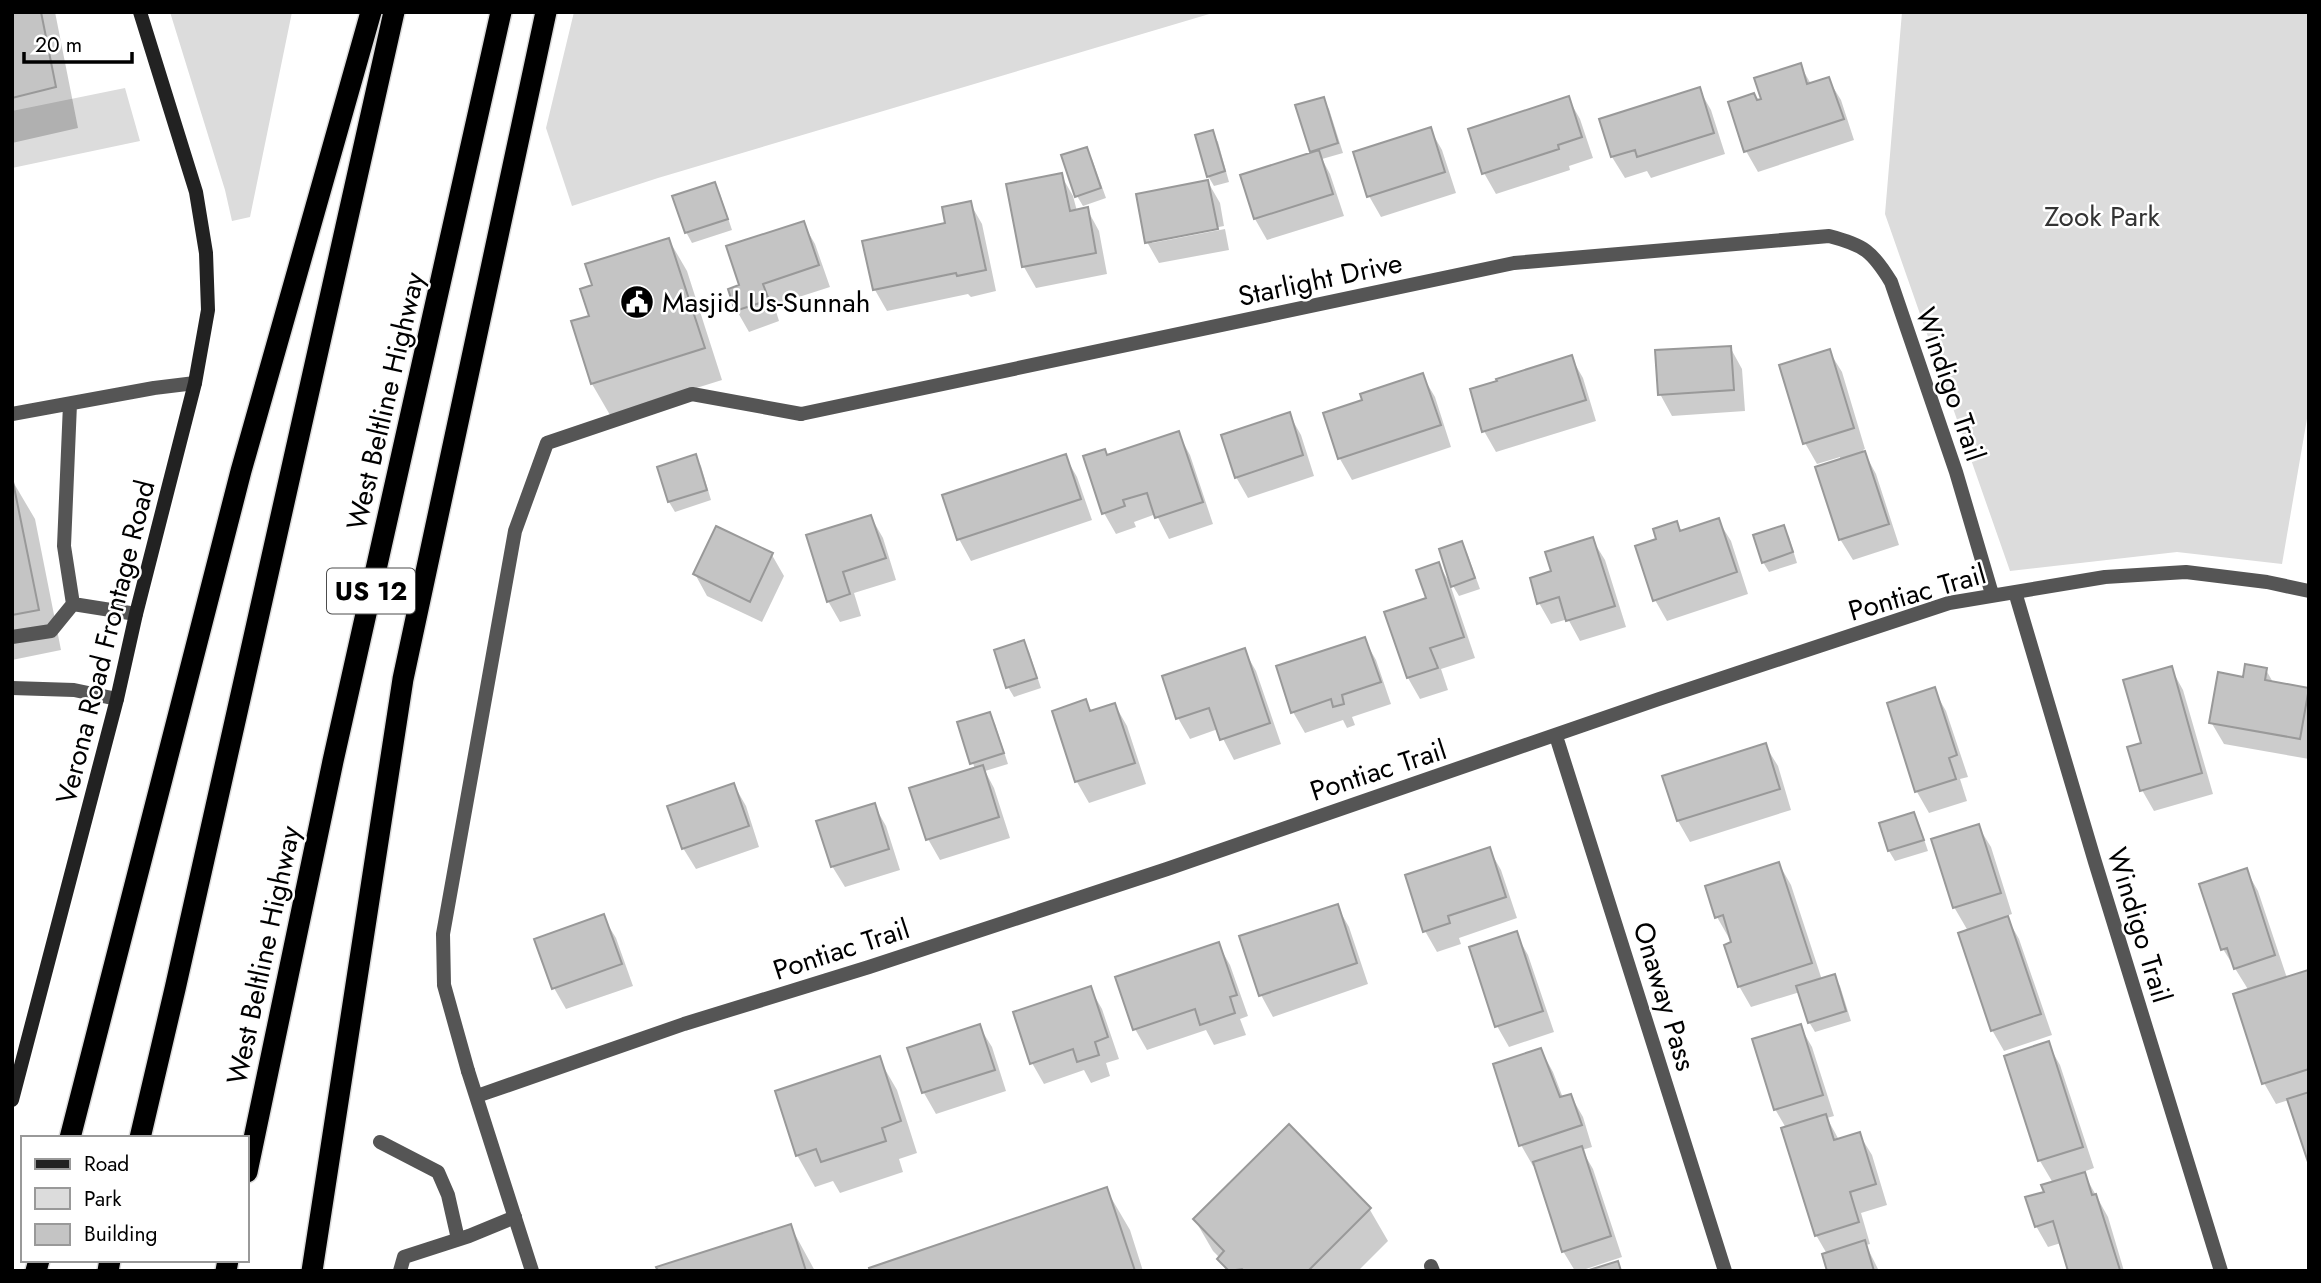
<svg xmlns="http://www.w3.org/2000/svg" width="2321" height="1283" viewBox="0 0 2321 1283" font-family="Jost,sans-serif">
<rect width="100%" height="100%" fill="#fff"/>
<path fill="#dcdcdc" d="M170 12H292L250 217 232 221 225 190Z
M574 12H1216L658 178 572 206 546 128Z
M1902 12H2309V407L2282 564 2177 552 2010 571 1885 214Z
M125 88 140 141 12 168V111Z"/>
<path fill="#0003" d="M12 12H55L78 128 12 143Z
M1800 65 1811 84 1828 79 1841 100 1854 140 1758 172 1746 151 1757 102 1763 100Z
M1699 89 1711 110 1725 154 1651 178 1647 171 1625 178 1612 157Z
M1568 98 1580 119 1593 158 1569 166 1570 170 1496 194 1484 173Z
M1323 99 1329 109 1343 153 1322 159 1330 174 1344 216 1267 240 1255 219 1313 154 1311 151Z
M1430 129 1442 150 1456 193 1381 217 1369 196Z
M1212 132 1218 142 1229 182 1214 186 1208 176Z
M1086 149 1092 159 1106 198 1083 206 1077 196Z
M1061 175 1073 196 1077 211 1087 209 1099 231 1107 274 1036 288 1024 267 1008 185Z
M1208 182 1220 203 1224 226 1152 240V243L1225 229 1229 250 1159 263 1147 242Z
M714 184 720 194 732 230 692 243 686 232Z
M970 203 982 224 996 291 971 297 968 294 887 311 875 290Z
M803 223 815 244 830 287 774 305 779 321 749 332 737 311 730 290 741 286Z
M669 240 687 271 722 380 610 415 592 384 573 323 591 317 594 286Z
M1730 347 1742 369 1745 411 1672 416 1660 394Z
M1829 351 1842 372 1865 449 1863 450 1876 474 1899 545 1853 560 1840 539V457L1817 464 1805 443Z
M1571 357 1583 378 1596 421 1496 452 1484 431Z
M1422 375 1435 397 1451 447 1352 480 1340 459 1325 414 1364 401Z
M1289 414 1301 435 1314 476 1248 498 1236 477Z
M1178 433 1190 455 1213 524 1169 539 1156 514 1134 522 1136 527 1116 534 1104 513 1108 457Z
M695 456 701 466 711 500 675 512 669 502 659 468Z
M1065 456 1077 477 1092 520 971 561 959 539 944 496Z
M12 480 35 519 61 650 12 660Z
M871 517 883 538 896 580 854 593 861 616 840 622 828 601Z
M1718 520 1731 541 1748 594 1667 621 1655 600 1658 541 1676 523 1682 533Z
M1783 527 1789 537 1797 563 1769 572 1763 562Z
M1592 539 1605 560 1626 627 1580 641 1568 619 1551 624 1539 603 1553 572Z
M1461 543 1467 553 1480 589 1459 596 1453 586 1451 587 1475 658 1441 669 1448 690 1420 699 1408 678 1387 613 1428 599 1439 564 1451 586Z
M772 555 784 576 762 622 707 596 695 574Z
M1364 639 1376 660 1391 704 1352 717 1355 725 1347 728 1343 720 1305 733 1293 712Z
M1024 642 1029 652 1041 688 1014 697 1008 687Z
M1244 650 1256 671 1281 744 1234 760 1218 729 1190 739 1178 718Z
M2171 668 2183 690 2213 794 2154 811 2142 790Z
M2266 670 2274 684 2309 691V759L2224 744 2211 722 2244 679Z
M1934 690 1946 711 1968 777 1960 779 1967 801 1929 813 1917 792 1889 704Z
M1086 702 1092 712 1115 705 1127 726 1146 784 1089 803 1077 782 1054 712Z
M989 714 995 724 1008 764 985 771 994 788 1010 838 940 860 928 839 975 769 959 723Z
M1765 745 1778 766 1791 810 1690 842 1678 821Z
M734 785 746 806 759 847 696 869 683 848Z
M874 805 886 826 900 870 845 887 832 866Z
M1913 814 1919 824 1928 851 1895 861 1889 851 1881 824Z
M1978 826 1991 847 2012 914 2006 916 2019 939 2052 1035 2004 1051 1992 1030 1968 931 1954 907Z
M1489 849 1501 870 1517 918 1459 938 1461 944 1437 952 1425 931Z
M1779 864 1791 885 1822 980 1834 976 1840 986 1851 1021 1815 1032 1809 1022 1800 992 1751 1007 1739 986 1732 937 1729 938 1717 917Z
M2246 870 2258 891 2287 978 2307 972 2309 976V1160L2289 1100 2276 1104 2264 1083 2249 991 2223 949Z
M1337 906 1349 927 1368 984 1273 1017 1261 995Z
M603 917 616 938 633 986 566 1009 554 988Z
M1516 934 1528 955 1554 1032 1509 1047 1497 1026Z
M1218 944 1230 965 1248 1016 1240 1019 1246 1035 1214 1045 1206 1030 1147 1050 1135 1029Z
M1090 988 1102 1009 1119 1059 1106 1063 1110 1076 1091 1083 1084 1070 1044 1084 1032 1063Z
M979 1026 992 1047 1006 1091 936 1114 924 1093 909 1049Z
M1800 1026 1812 1047 1834 1116 1827 1118 1839 1140 1859 1134 1872 1155 1887 1205 1861 1213 1870 1244 1866 1245 1879 1271H1829L1827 1254 1816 1235 1786 1128 1775 1109Z
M2048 1044 2060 1065 2094 1168 2083 1172 2108 1217 2124 1271H2070L2061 1243 2048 1247 2036 1226 2046 1193 2053 1183 2040 1161 2006 1057Z
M1541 1050 1553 1072 1563 1098 1571 1096 1583 1117 1592 1147 1582 1150 1593 1169 1622 1257 1580 1271H1575L1563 1251 1536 1165 1533 1166 1521 1145Z
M879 1059 897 1090 917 1153 899 1159 903 1172 840 1193 833 1181 815 1187 797 1155Z
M1289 1127 1370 1210 1388 1241 1358 1271H1226L1220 1258 1213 1251 1195 1220Z
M1106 1189 1130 1230 1143 1271H872Z
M791 1227 815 1271H659Z"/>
<path fill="#c4c4c4" stroke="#999" stroke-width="2" d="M12 12H41L56 87 12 98Z
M1801 63 1807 84 1829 77 1844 119 1744 152 1728 102 1754 93 1757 100 1761 99 1754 78Z
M1700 87 1714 133 1637 157 1635 150 1611 157 1599 119Z
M1569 96 1582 137 1558 145 1559 149 1482 174 1468 129Z
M1324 97 1338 143 1310 152 1295 105Z
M1431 127 1445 172 1367 197 1353 152Z
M1213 130 1225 171 1207 177 1195 135Z
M1087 147 1101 188 1075 197 1061 155Z
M1319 150 1333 194 1254 219 1240 175Z
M1062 173 1070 211 1088 207 1096 253 1022 267 1006 184Z
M1208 180 1218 229 1145 243 1136 194Z
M715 182 728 219 685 233 672 196Z
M971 201 986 270 957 276 956 273 873 290 862 241 945 223 942 207Z
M804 221 819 265 763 284 769 300 735 311 728 289 739 285 726 246Z
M669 238 705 348 591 384 571 321 589 316 580 289 592 285 585 264Z
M1731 346 1734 390 1658 395 1655 350Z
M1830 349 1854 428 1803 444 1779 365Z
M1572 355 1586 400 1482 432 1470 389 1497 381 1496 379Z
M1423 373 1441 425 1338 459 1323 413 1362 400 1360 394Z
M1290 412 1303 455 1235 478 1221 435Z
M1179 431 1203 502 1155 518 1147 493 1123 500 1125 506 1102 514 1083 456 1105 449 1107 455Z
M1865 451 1889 524 1839 540 1815 467Z
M696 454 707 490 668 502 657 467Z
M1066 454 1081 499 957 540 942 495Z
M12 477 39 610 12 615Z
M871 515 886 558 843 572 850 594 827 602 806 535Z
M1719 518 1737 572 1653 601 1635 546 1656 539 1653 529 1677 521 1680 531Z
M1784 525 1793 552 1762 563 1753 535Z
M716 526 773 553 750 602 693 574Z
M1593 537 1615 606 1566 621 1559 597 1537 604 1530 578 1551 571 1545 552Z
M1462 541 1475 578 1451 587 1439 549Z
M1439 562 1464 637 1430 648 1438 668 1407 678 1384 612 1426 598 1416 570Z
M1365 637 1381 682 1342 695 1344 704 1333 707 1331 699 1291 713 1276 666Z
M1024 640 1037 678 1006 688 994 650Z
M1245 648 1270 723 1220 740 1209 708 1176 719 1162 676Z
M2245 664 2267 668 2265 680 2309 688 2300 739 2209 723 2218 672 2243 677Z
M2172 666 2202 773 2140 791 2127 747 2141 743 2123 680Z
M1935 687 1957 755 1949 758 1956 779 1915 792 1887 703Z
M1086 699 1090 711 1115 703 1135 763 1075 782 1052 711Z
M990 712 1004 753 970 764 957 722Z
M1766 743 1780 789 1677 821 1662 776Z
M983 765 999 817 926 840 909 788Z
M734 783 749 826 682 849 667 806Z
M875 803 889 849 831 867 816 821Z
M1914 812 1924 840 1888 851 1879 823Z
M1979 824 2001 893 1953 908 1931 839Z
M1490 847 1506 897 1448 916 1450 923 1423 932 1405 875Z
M1779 862 1812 963 1738 987 1724 945 1731 942 1723 915 1715 918 1705 886Z
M2247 868 2275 955 2234 969 2227 948 2221 950 2199 884Z
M1338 904 1357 963 1259 996 1239 936Z
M604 914 622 964 552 989 534 939Z
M2008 916 2041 1014 1991 1031 1958 933Z
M1517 931 1543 1011 1495 1027 1469 947Z
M1219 942 1237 995 1230 997 1235 1013 1200 1025 1195 1009 1133 1030 1115 977Z
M2308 970 2309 1069 2262 1084 2233 994Z
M1835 974 1846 1011 1808 1023 1796 986Z
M1091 986 1108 1037 1095 1042 1099 1055 1077 1062 1073 1049 1030 1064 1013 1012Z
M980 1024 995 1070 922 1093 907 1048Z
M1801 1024 1823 1095 1774 1110 1752 1039Z
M2049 1041 2083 1147 2038 1161 2004 1056Z
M1541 1048 1560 1097 1571 1094 1582 1125 1519 1146 1493 1064Z
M880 1056 901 1121 882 1128 886 1141 821 1162 816 1149 796 1156 775 1091Z
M2309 1092V1165L2287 1099Z
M1826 1114 1834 1140 1860 1132 1876 1184 1850 1192 1859 1222 1815 1236 1781 1128Z
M1289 1124 1371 1208 1308 1271H1244L1242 1269 1229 1271 1217 1259 1224 1251 1193 1219Z
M1582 1146 1611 1236 1562 1252 1533 1162Z
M2085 1172 2092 1195 2096 1194 2120 1270 2068 1271 2053 1221 2035 1227 2025 1197 2044 1192 2041 1185Z
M1107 1187 1135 1271H870L869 1268Z
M791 1224 806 1271H658L656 1267Z
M1865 1240 1874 1271H1827L1822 1254Z
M1618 1261 1621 1271H1586Z"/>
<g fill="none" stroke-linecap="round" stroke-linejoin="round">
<g stroke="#dbdbdb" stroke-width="24">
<path id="highway" d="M70 1138 241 471 371 12
M140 1138 175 989 394 12
M247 1172 333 761 501 12
M36 1271 39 1260
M108 1271 110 1260
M226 1271 228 1260
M312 1271 403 679 546 12"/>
</g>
<path stroke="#555" stroke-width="14" d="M70 404 64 546 73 604 136 614
M12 414 154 388 195 383
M12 637 51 631 73 604
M12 688 74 690 117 699
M468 1071 444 985 443 934 515 531 547 443 692 394 801 414
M380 1142 438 1172 448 1195 458 1239
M1431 1266 1433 1271
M400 1271 404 1257 469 1236 515 1217"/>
<path stroke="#555" stroke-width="14" d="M801 414 1514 263 1829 236C1864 245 1872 251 1891 282L1956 472 1992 594
M2015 592 2095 862 2221 1271
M1556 736 1725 1271
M468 1071 532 1271
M477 1096 684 1024 869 967 1167 869 1659 699 1949 603 2105 577 2186 572 2267 582 2309 591"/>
<path stroke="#222" stroke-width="14" d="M12 1100 117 699 136 614 195 383 208 310 206 253 196 192 140 12"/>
<use href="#highway" stroke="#000" stroke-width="21"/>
</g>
<defs>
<g id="civic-disc" transform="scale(1.75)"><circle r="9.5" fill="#000" stroke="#fff"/><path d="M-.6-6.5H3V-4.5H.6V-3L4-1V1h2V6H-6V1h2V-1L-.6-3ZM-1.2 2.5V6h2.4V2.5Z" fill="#fff"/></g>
</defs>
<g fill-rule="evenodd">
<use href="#civic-disc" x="637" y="302"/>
</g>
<g text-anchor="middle" stroke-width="5" stroke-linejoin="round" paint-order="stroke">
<rect fill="#fff" stroke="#4c4c4c" stroke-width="2" x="327" y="568.5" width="88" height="45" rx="5"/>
<g font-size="26" font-weight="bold" fill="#000">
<text x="371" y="600">US 12</text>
</g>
<g font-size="28" fill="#333" stroke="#fff">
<text x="2102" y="226">Zook Park</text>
</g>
<g font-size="28" fill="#000" stroke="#fff">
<text transform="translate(1320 279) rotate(-12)" y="10">Starlight Drive</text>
<text transform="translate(1951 384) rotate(71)" y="10">Windigo Trail</text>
<text transform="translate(385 401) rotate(-77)" y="10">West Beltline Highway</text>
<text transform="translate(1917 592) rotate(-16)" y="10">Pontiac Trail</text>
<text transform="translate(105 642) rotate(-76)" y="10">Verona Road Frontage Road</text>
<text transform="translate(1378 770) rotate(-18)" y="10">Pontiac Trail</text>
<text transform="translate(2140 925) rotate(73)" y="10">Windigo Trail</text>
<text transform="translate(841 949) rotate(-18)" y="10">Pontiac Trail</text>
<text transform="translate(263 955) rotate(-78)" y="10">West Beltline Highway</text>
<text transform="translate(1665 996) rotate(73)" y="10">Onaway Pass</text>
</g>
<g font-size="28" fill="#000" stroke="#fff" text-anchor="start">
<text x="662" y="312">Masjid Us-Sunnah</text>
</g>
</g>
<rect width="2321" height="1283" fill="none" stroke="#000000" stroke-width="28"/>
<rect x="21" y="1136" width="228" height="126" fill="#ffffff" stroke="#999999" stroke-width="2"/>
<rect x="35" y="1159" width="35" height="10" fill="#222222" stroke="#999999" stroke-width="2"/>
<text x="84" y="1171" font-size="21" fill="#000000">Road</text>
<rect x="35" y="1188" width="35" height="21" fill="#dcdcdc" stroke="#999999" stroke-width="2"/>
<text x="84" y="1206" font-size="21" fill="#000000">Park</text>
<rect x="35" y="1224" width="35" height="21" fill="#c4c4c4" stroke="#999999" stroke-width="2"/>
<text x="84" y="1241" font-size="21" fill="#000000">Building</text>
<path d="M24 52v10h108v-10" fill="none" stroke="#000000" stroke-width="3.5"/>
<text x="35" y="52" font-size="21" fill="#000000" stroke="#ffffff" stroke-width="5" paint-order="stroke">20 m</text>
</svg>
